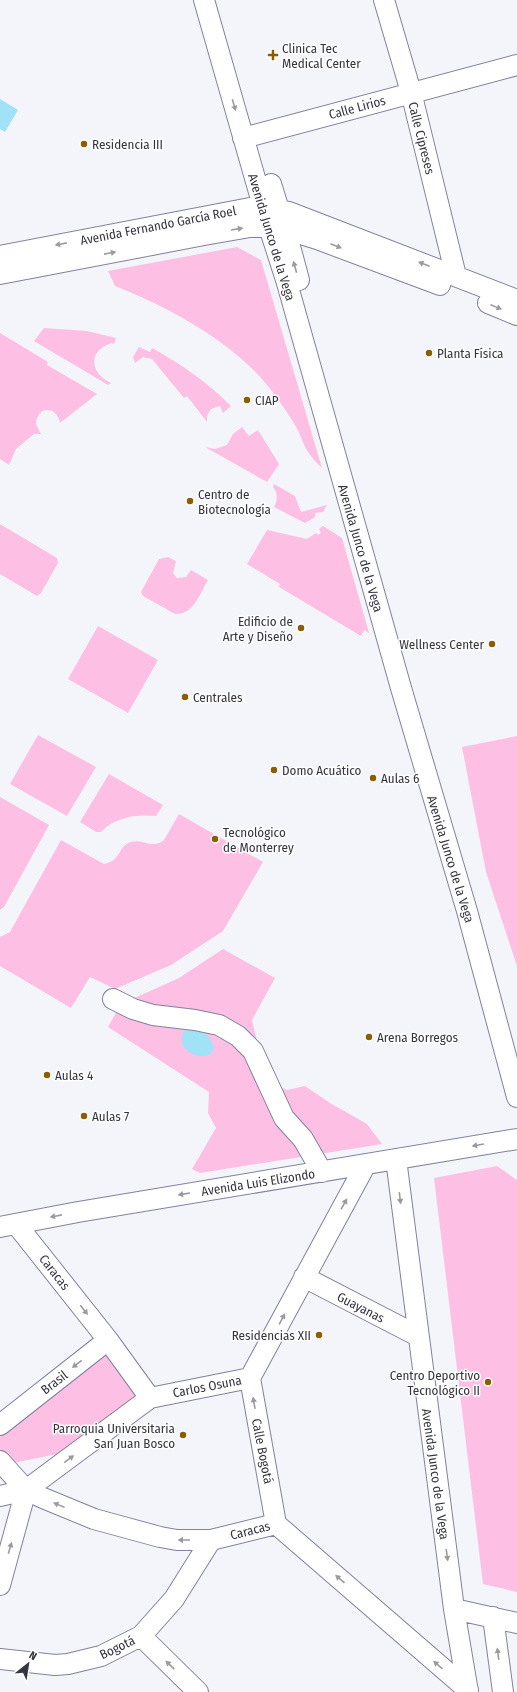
<svg xmlns="http://www.w3.org/2000/svg" width="517" height="1692" viewBox="0 0 517 1692" font-family="'Fira Sans Condensed',sans-serif">
<rect width="100%" height="100%" fill="#f4f5fa"/>
<path fill="#febfe4" d="M237 247 261 260 322 468C317 463 312 458 308 452 303 445 301 435 296 427 290 416 282 405 274 394 239 345 171 308 115 286L108 271Z
M44 328 87 331 116 338 114 344 112 343C88 350 89 373 111 383L108 385 34 341Z
M0 333 48 362 47 365 97 394 60 423C57 406 37 405 36 424L41 434H34L16 449 9 465 0 459Z
M139 347 150 352 152 348C181 364 207 382 231 406L223 413 220 406 211 409 207 416V422L187 396 184 398 152 359 143 357 135 363 133 357Z
M242 427 249 436 258 430 279 464 267 482 205 447 215 449 227 445 233 434Z
M274 484 295 496 301 512 327 505 323 512 315 513V517L305 523 274 507C278 500 278 494 273 487Z
M0 524 57 558 58 563 41 593 37 596 0 574Z
M323 526 342 538 369 633 364 630 361 636 279 587 280 584 247 564 267 530 307 539 316 533 318 535 321 533 319 529Z
M168 557 176 561 173 573 177 578 186 577 191 570 208 580C200 593 194 615 175 614L143 596 141 592 159 559Z
M98 626 158 660 128 713 68 679Z
M38 735 96 767 67 816 10 784Z
M517 736V966L486 872 462 747Z
M109 774 163 805 156 816C136 814 115 817 101 832H96L80 822Z
M0 797 49 825 4 907 0 910Z
M179 814 263 862 223 931 171 965 115 989 90 977 71 1008 0 966V937L10 932 61 840 104 864C122 861 117 846 131 842 145 838 151 850 164 840Z
M223 949 275 978 252 1020 266 1080 287 1090 305 1086 330 1103 367 1124 382 1144 200 1173 192 1169 216 1128 208 1113 209 1092 108 1027 121 1004 179 978Z
M497 1166 517 1180V1592L483 1584 434 1178Z
M108 1340 150 1398 82 1449 3 1465 0 1461V1425Z"/>
<path fill="#a2e2f7" d="M0 99 18 110 5 132 0 129Z
M199 1028C207 1034 211 1038 214 1048L210 1055C193 1060 174 1047 185 1029Z"/>
<g fill="none" stroke-linecap="round" stroke-linejoin="round">
<g stroke="#80829c" stroke-width="22">
<path id="minor" d="M204 0 269 227 287 283 401 688 467 911 517 1097
M384 0 411 92 456 276
M243 138 517 65
M271 184 288 239 299 280
M0 256 250 208 263 207 289 212 517 300
M0 274 204 235 250 227H269L285 229 317 239 440 285
M488 303 517 315
M113 999 133 1009 153 1015 195 1020 219 1025 238 1036 253 1051 284 1118 303 1139 322 1172
M396 1159 454 1609 468 1692
M16 1224 108 1340 150 1398
M0 1227 78 1212 517 1139
M304 1277 418 1336
M250 1378 366 1164
M250 1378 276 1524
M0 1425 108 1340
M0 1461 26 1490 43 1498 94 1519 160 1537 177 1540H211L276 1524
M0 1496 26 1490 150 1398 250 1378
M276 1524 468 1690
M0 1585 26 1490
M454 1609 517 1623
M493 1617 503 1692
M141 1636 198 1692
M0 1659 55 1665 68 1664 101 1656 141 1636 174 1599 211 1540"/>
</g>
<use href="#minor" stroke="#fff" stroke-width="20"/>
</g>
<defs><path id="oneway-solid" d="M-6-.8H1V-3.2L6.5 0L1 3.2V.8H-6Z"/></defs>
<g fill="#9a9aa0">
<use href="#oneway-solid" transform="translate(234 105) rotate(74)"/>
<use href="#oneway-solid" transform="translate(237 229) rotate(-9)"/>
<use href="#oneway-solid" transform="translate(61 244) rotate(169)"/>
<use href="#oneway-solid" transform="translate(336 246) rotate(21)"/>
<use href="#oneway-solid" transform="translate(110 253) rotate(-11)"/>
<use href="#oneway-solid" transform="translate(424 264) rotate(-159)"/>
<use href="#oneway-solid" transform="translate(295 267) rotate(-105)"/>
<use href="#oneway-solid" transform="translate(496 307) rotate(22)"/>
<use href="#oneway-solid" transform="translate(478 1145) rotate(170)"/>
<use href="#oneway-solid" transform="translate(184 1194) rotate(171)"/>
<use href="#oneway-solid" transform="translate(400 1198) rotate(83)"/>
<use href="#oneway-solid" transform="translate(344 1204) rotate(-61)"/>
<use href="#oneway-solid" transform="translate(56 1216) rotate(169)"/>
<use href="#oneway-solid" transform="translate(84 1310) rotate(52)"/>
<use href="#oneway-solid" transform="translate(282 1319) rotate(-62)"/>
<use href="#oneway-solid" transform="translate(77 1364) rotate(142)"/>
<use href="#oneway-solid" transform="translate(254 1403) rotate(-100)"/>
<use href="#oneway-solid" transform="translate(69 1459) rotate(-36)"/>
<use href="#oneway-solid" transform="translate(59 1505) rotate(-158)"/>
<use href="#oneway-solid" transform="translate(184 1540) rotate(-180)"/>
<use href="#oneway-solid" transform="translate(10 1548) rotate(-74)"/>
<use href="#oneway-solid" transform="translate(447 1555) rotate(82)"/>
<use href="#oneway-solid" transform="translate(340 1579) rotate(-139)"/>
<use href="#oneway-solid" transform="translate(498 1654) rotate(-98)"/>
<use href="#oneway-solid" transform="translate(170 1665) rotate(-136)"/>
<use href="#oneway-solid" transform="translate(438 1665) rotate(-139)"/>
</g>
<g fill="#8c5e03" stroke="#fff" stroke-width="1.5">
<path d="M271 49h4v4h4v4h-4v4h-4v-4h-4v-4h4z"/>
<circle cx="84" cy="144" r="4"/>
<circle cx="429" cy="353" r="4"/>
<circle cx="247" cy="400" r="4"/>
<circle cx="190" cy="501" r="4"/>
<circle cx="301" cy="628" r="4"/>
<circle cx="492" cy="644" r="4"/>
<circle cx="185" cy="697" r="4"/>
<circle cx="274" cy="770" r="4"/>
<circle cx="373" cy="778" r="4"/>
<circle cx="215" cy="839" r="4"/>
<circle cx="369" cy="1037" r="4"/>
<circle cx="47" cy="1075" r="4"/>
<circle cx="84" cy="1116" r="4"/>
<circle cx="319" cy="1335" r="4"/>
<circle cx="488" cy="1382" r="4"/>
<circle cx="183" cy="1435" r="4"/>
</g>
<g text-anchor="middle" stroke-width="3" stroke-linejoin="round" paint-order="stroke">
<g font-size="13" fill="#343540" stroke="#fff" text-anchor="start">
<text x="282" y="53">Clinica Tec<tspan x="282" dy="15">Medical Center</tspan></text>
<text x="92" y="149">Residencia III</text>
<text x="437" y="358">Planta Física</text>
<text x="255" y="405">CIAP</text>
<text x="198" y="499">Centro de<tspan x="198" dy="15">Biotecnología</tspan></text>
<text x="293" y="626" text-anchor="end">Edificio de<tspan x="293" dy="15">Arte y Diseño</tspan></text>
<text x="484" y="649" text-anchor="end">Wellness Center</text>
<text x="193" y="702">Centrales</text>
<text x="282" y="775">Domo Acuático</text>
<text x="381" y="783">Aulas 6</text>
<text x="223" y="837">Tecnológico<tspan x="223" dy="15">de Monterrey</tspan></text>
<text x="377" y="1042">Arena Borregos</text>
<text x="55" y="1080">Aulas 4</text>
<text x="92" y="1121">Aulas 7</text>
<text x="311" y="1340" text-anchor="end">Residencias XII</text>
<text x="480" y="1380" text-anchor="end">Centro Deportivo<tspan x="480" dy="15">Tecnológico II</tspan></text>
<text x="175" y="1433" text-anchor="end">Parroquia Universitaria<tspan x="175" dy="15">San Juan Bosco</tspan></text>
</g>
<g font-size="13" fill="#343540" stroke="#fff">
<text transform="translate(357 107) rotate(-15)" y="5">Calle Lirios</text>
<text transform="translate(422 138) rotate(76)" y="5">Calle Cipreses</text>
<text transform="translate(158 225) rotate(-11)" y="5">Avenida Fernando García Roel</text>
<text transform="translate(272 237) rotate(73)" y="5">Avenida Junco de la Vega</text>
<text transform="translate(361 548) rotate(74)" y="5">Avenida Junco de la Vega</text>
<text transform="translate(451 859) rotate(73)" y="5">Avenida Junco de la Vega</text>
<text transform="translate(258 1182) rotate(-9)" y="5">Avenida Luis Elizondo</text>
<text transform="translate(55 1272) rotate(52)" y="5">Caracas</text>
<text transform="translate(361 1307) rotate(27)" y="5">Guayanas</text>
<text transform="translate(54 1382) rotate(-38)" y="5">Brasil</text>
<text transform="translate(207 1386) rotate(-11)" y="5">Carlos Osuna</text>
<text transform="translate(263 1451) rotate(79)" y="5">Calle Bogotá</text>
<text transform="translate(436 1474) rotate(82)" y="5">Avenida Junco de la Vega</text>
<text transform="translate(250 1530) rotate(-14)" y="5">Caracas</text>
<text transform="translate(117 1647) rotate(-25)" y="5">Bogotá</text>
</g>
</g>
<g transform="translate(28 1664) rotate(30)" stroke="#ffffff" stroke-width="3" paint-order="stroke">
<path d="M0-3L7 15L0 10L-7 15Z" fill="#343540"/>
<text y="-6" font-size="11" font-weight="bold" text-anchor="middle" fill="#343540">N</text>
</g>
</svg>
